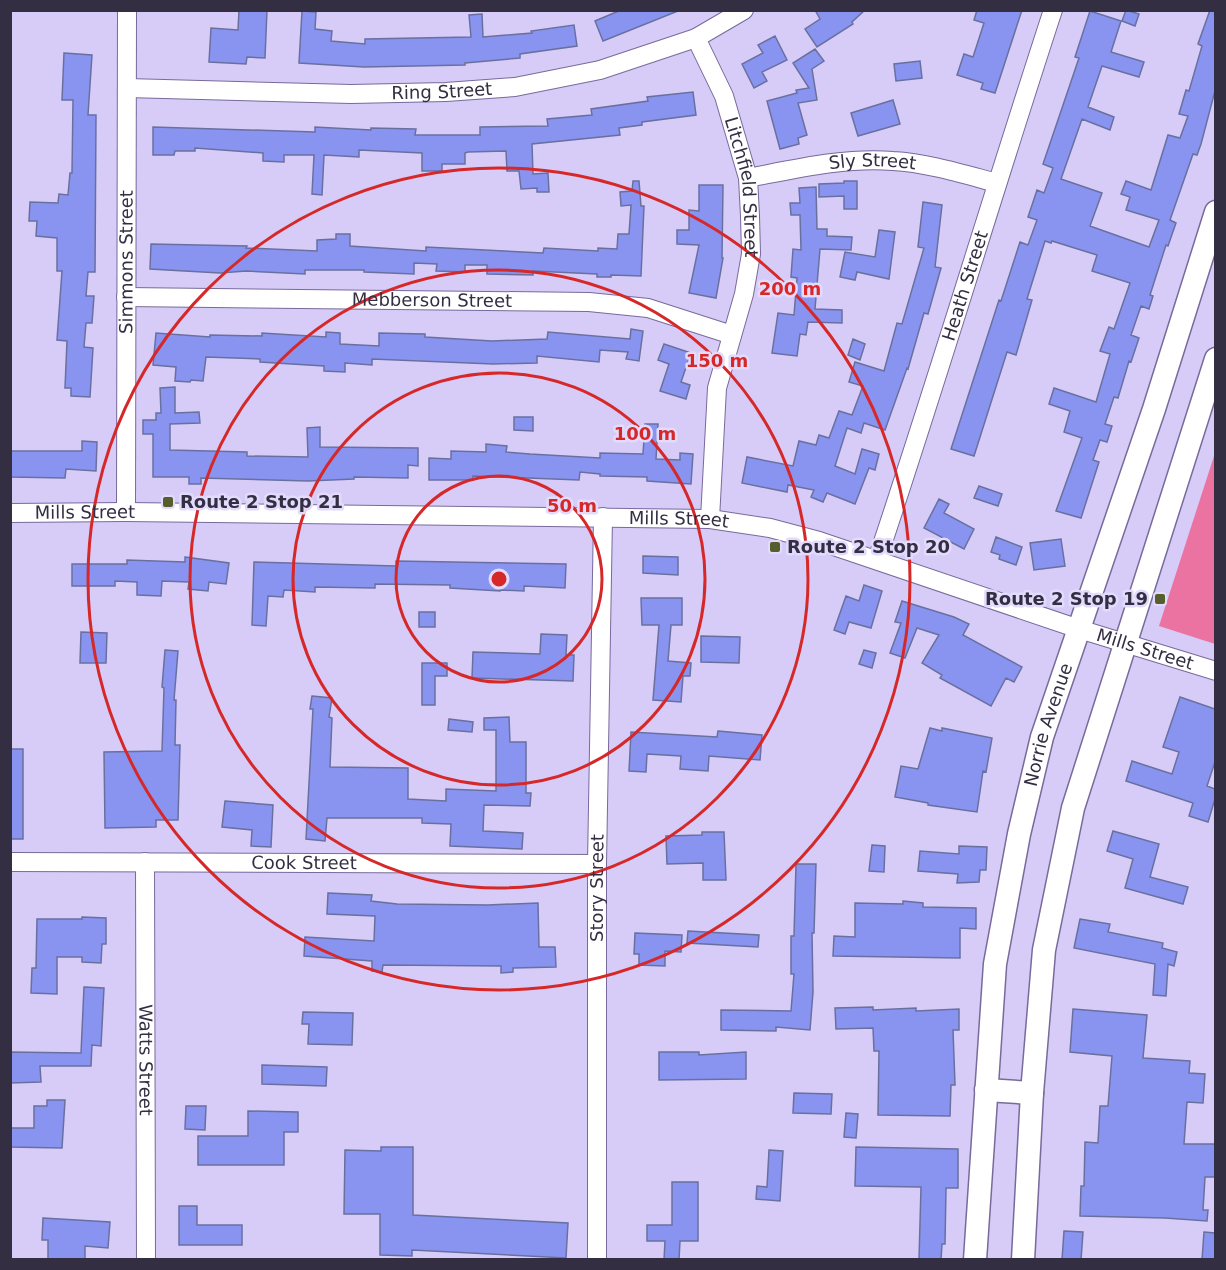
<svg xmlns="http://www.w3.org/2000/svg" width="1226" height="1270" viewBox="0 0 1226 1270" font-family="'DejaVu Sans',sans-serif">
<rect width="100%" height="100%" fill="#d7ccf7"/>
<path fill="#eb73a2" d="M1215 453V644L1159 626Z"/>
<path fill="#8994f0" stroke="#6970a0" stroke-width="1.5" d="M239 10H267L265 58 247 57 246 64 209 62 211 28 238 30Z
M621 10H678V11L603 41 595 21Z
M815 10H865L852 22 853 24 817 47 805 29 820 19Z
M977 10H1022L995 93 981 89 983 83 957 75 964 54 973 57 984 23 974 20Z
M1126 10 1139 14 1135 26 1122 21Z
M1210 10H1215V91L1201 144 1197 155 1193 154 1170 220 1176 223 1168 246 1166 245 1150 295 1153 296 1149 309 1141 306 1131 335 1139 338 1131 362 1129 361 1118 398 1114 397 1105 424 1112 426 1107 442 1100 440 1093 460 1099 462 1081 518 1056 511 1082 438 1064 432 1070 411 1049 404 1054 388 1096 402 1110 354 1100 351 1109 327 1114 329 1130 283 1092 271 1097 255 1052 241 1051 243 1045 241 1027 299 1032 300 1016 355 1007 352 974 456 951 449 999 300 1001 301 1020 242 1028 245 1037 220 1028 217 1037 190 1044 193 1053 168 1043 164 1079 58 1075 57 1090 11 1121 21 1111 52 1144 62 1139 77 1102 66 1088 107 1114 117 1110 130 1082 119 1061 179 1102 193 1090 226 1149 247 1159 220 1126 210 1130 197 1121 194 1126 181 1151 190 1168 135 1180 138 1188 116 1179 114 1186 90 1189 91 1202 46 1198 44Z
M302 11 316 12 315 29 332 31 331 41 365 44V39L471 37 469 15 482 14 483 37 532 33 531 31 574 25 577 46 520 54V58L465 63V65L364 67 299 63Z
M775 36 787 60 762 72 767 81 754 88 742 64 763 53 758 45Z
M815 49 824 61 812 69 817 100 798 103 807 135 798 138 799 144 780 149 767 101 797 93 796 90 809 88 793 63Z
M64 53 92 55 88 115H96L95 272H88L86 296H94L92 323H86L84 347 93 348 90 397 71 396V388H65L67 341 57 340 62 271H57V238L36 236 37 221H29L30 202 58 203 59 194 68 195 70 173H72L73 100H62Z
M920 61 922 78 896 81 894 64Z
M693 92 696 115 642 122V125L619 128 620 135 532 144 533 174 548 173 549 192H537V188L521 189 519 171H507L506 151 468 152 465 153V164H442V171H422V153L359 150V157L324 155 322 195 312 194 314 155H284V162L263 161V153L195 148V151H175L174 155H153V127L315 132V127L371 130V128L416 129 415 135H480V127L548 126 547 119 592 115 591 109 648 101 647 97Z
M893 100 900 124 858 136 851 113Z
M633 181H639L641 206H644L641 276 611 275V277H597V274L533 271V275L487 274V265H465V272L436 271 437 264 414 263V274L364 272V270H305V274L246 271 220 273 150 269 151 244 247 246 246 248 317 251V240L336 239V234H350V246L426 251V247L543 253 544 248 598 251V248L617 249 618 234H629L631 205 621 206 620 192 632 191Z
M844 181H857V209H844V196L819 197V184L844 183Z
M699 185H723L722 258H723L716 298 689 293 699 245 677 244V230H689V210L699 211Z
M816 187 817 229H827V236L852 237 851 250 820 249 815 309 842 310V323L808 322 806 335 800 334 797 356 772 353 778 313 794 315 797 278 791 277 793 249 801 250 800 215H791L790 203H800L799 188Z
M923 202 942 205 935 267 941 268 928 314 924 313 908 369 907 368 885 430 864 423 861 433 847 428 835 466 855 474 862 449 879 454 875 470 869 468 855 504 827 493 823 502 811 497 814 490 788 485 787 492 742 483 747 457 793 466 799 441 816 445 819 435 829 438 839 411 852 415 863 386 849 382 855 362 884 371 897 323 902 324 924 248 918 247Z
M879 230 895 232 889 279 857 272 855 280 840 277 845 252 875 257Z
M631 329 643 331 639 361 626 359 628 352 600 350 599 362 537 356V363L493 364 372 359V365L345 363V372L324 371V366L260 362V359L206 357 203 381 191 380 190 382 175 381 176 367 153 365 156 333 210 337V335L262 336V333L326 337V332L340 333V344L379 346V333L425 334V337L492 341 547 339 548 332 630 339Z
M853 339 865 344 860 360 848 355Z
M664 344 691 353 681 382 690 385 686 399 660 391 669 364 658 360Z
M175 387V413L199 412 200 423 170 424V450L247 452V456L308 457 307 428 320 427V447L418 448V466L408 465V478L354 477V479L308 481 201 478V484H189V477H153V434H143V420H156V413H161L160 388Z
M514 417H533V431L514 430Z
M645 424H658L656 459 680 460V453L693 454 691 484 647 481V477L600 476V474L580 472 579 480 473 476V480H429V458L451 459V451L486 452V444L507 446 506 452 530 454 600 458V453L643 454Z
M82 441 97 442 96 471 66 469 65 478 10 477V451H82Z
M979 486 1002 494 998 506 974 498Z
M939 499 949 504 944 513 974 529 964 549 924 528Z
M996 537 1022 547 1016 565 999 559 1000 555 991 552Z
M1061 539 1065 566 1034 570 1030 543Z
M643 556 678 557V575L643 573Z
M185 557 229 563 226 584 209 582 208 591 188 589 189 582 162 581 161 596 137 595V582L115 581V586H72V564H127V560L185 562Z
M396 561 566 564 565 588 524 586V591L500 590V591L450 588V585L375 584V588L315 587V592L284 590 283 597 268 596 266 626 252 625 254 562 396 566Z
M864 585 882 591 871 628 849 622 845 634 834 630 846 596 859 601Z
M641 598H682V625H671L668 661 691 663 690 676H683L681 702 653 700 659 625H642Z
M902 601 954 617 969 624 963 635 1022 667 1014 682 1006 678 991 706 940 678 942 675 922 663 939 635 917 628 905 658 890 653 901 623 895 622Z
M419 612H435V627H419Z
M81 632 107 633 106 663H80Z
M541 634 567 635 566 655H574L573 681 472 678 473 652 540 654Z
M701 636 740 637 739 663 701 662Z
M165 650 178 651 174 700H176L175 745H180L178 820H156V827L105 828 104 752 162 751 164 688 162 687Z
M864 650 876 653 872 668 859 664Z
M422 663H447V676H435V705H422Z
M312 696 332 698 329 717 332 718 330 767 408 768V799L446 801V789L496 791V730H484V718L509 717 510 742H526V793H531L530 806 484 805 483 831 523 833 522 849 450 846 451 824 422 823V818H327L325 841 306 839 313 709H310Z
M1180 697 1215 709V762L1207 786 1215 789V799L1208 822 1189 816 1193 803 1126 781 1132 761 1172 774 1179 752 1163 747Z
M449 719 473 722 472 732 448 730Z
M930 728 942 731V728L992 738 986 772 983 771 977 812 928 805V803L895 797 901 766 918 769Z
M718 731 762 735 760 760 709 756 708 771 680 769 681 756 647 754 646 772 629 771 631 732 717 737Z
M10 749H23V839H10Z
M225 801 273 805 271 847 251 846 252 830 222 827Z
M1113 831 1159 844 1150 877 1188 887 1183 904 1125 888 1133 859 1107 851Z
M702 832H724L726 880H703V863L667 864 666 836 702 835Z
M872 845 885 846 884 872 869 871Z
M959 846 987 847 986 870H980L979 882 957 883 958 874 918 871 920 851 959 854Z
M796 864H816L814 933H812L813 992 810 1030 776 1027V1031L721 1030V1010L791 1011 794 974H791V936H794Z
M328 893 372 895 371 901 397 904 488 905 538 903 539 947H555L556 967 513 968V972L501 973V966L383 965 382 972 372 971V961L304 956 305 937 374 941 375 916 327 914Z
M903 901 923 903V907L976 908V929L960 928V958L833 956 834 936 855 937V903L903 904Z
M82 917 106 918V944H102L101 963 82 962V957H57V994L31 993 32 968H36L37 919H82Z
M1080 919 1110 924 1108 932 1163 943 1162 948 1177 952 1174 966 1168 964 1166 996 1153 995 1155 964 1074 948Z
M688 931 759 935 758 947 687 943Z
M635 933 682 935 681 952 665 951V966L639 965V954H634Z
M84 987 104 988 101 1046 92 1045 91 1066H40L41 1082 10 1083V1052L81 1053Z
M873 1007V1010L916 1008V1011L959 1009V1030H953L955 1085H951L950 1116 878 1115 879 1051H874L873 1028 836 1029 835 1008Z
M1073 1009 1147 1015 1143 1058 1190 1061 1189 1073 1205 1074 1203 1103 1187 1102 1184 1144H1215V1177H1205L1203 1210H1208L1207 1221 1165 1218 1080 1216 1081 1186H1084L1085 1142 1098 1143 1100 1106H1108L1112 1056 1070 1052Z
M303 1012 353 1013 352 1045 308 1044 309 1024H302Z
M659 1052H699V1055L746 1052V1079L659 1080Z
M262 1065 327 1067 326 1086 262 1084Z
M794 1093 832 1094 831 1114 793 1113Z
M47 1100H65L62 1148 10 1147V1128H34V1106H47Z
M186 1106H206L205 1130 185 1129Z
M248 1111 298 1112V1132H284V1165H198V1136H248Z
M846 1113 858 1114 856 1138 844 1137Z
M381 1147H413V1215L568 1223 566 1258 412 1250V1256L380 1255V1214H344L345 1150 381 1151Z
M856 1147 958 1149V1188H946L945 1244H942L941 1260H919L921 1187 855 1186Z
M769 1150 783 1151 780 1201 756 1199 757 1186 767 1187Z
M672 1182H698V1241H680L679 1260H664L665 1241H647V1225H672Z
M179 1206H197V1225H242V1245H179Z
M43 1218 110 1222 108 1248 85 1246V1260H48V1240H42Z
M1064 1231 1083 1232 1081 1260H1062Z
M1204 1232 1215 1233V1260H1202Z"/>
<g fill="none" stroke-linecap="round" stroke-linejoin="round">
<g stroke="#786a9b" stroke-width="20">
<g id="minor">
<path id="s1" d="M696 38 724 96 748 178 750 216 751 254 744 294 717 388 710 519"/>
<path id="s2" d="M127 88 351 94 446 92 515 87 600 70 696 38 744 10"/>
<path id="s3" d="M748 178C795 169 845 157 893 161 928 163 963 174 997 183"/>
<path id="s4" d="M126 297 589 302 648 308 732 335"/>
<path id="s5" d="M126 512 127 10"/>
<path id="s6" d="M10 513 126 512 710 519 770 528 819 541 1079 629 1216 671"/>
<path id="s7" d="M877 560C938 378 993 193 1053 10"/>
<path id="s8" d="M10 862 597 864"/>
<path id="s9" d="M145 862 146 1260"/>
<path id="s10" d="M597 1260V864L603 517"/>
</g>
</g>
<g stroke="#786a9b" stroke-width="25">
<g id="major">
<path d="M986 1090 1032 1093"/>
<path id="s11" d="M975 1260 995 964 1019 834 1042 737 1154 409 1216 212"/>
<path d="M1023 1260 1032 1093 1044 950 1073 808 1216 359"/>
</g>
</g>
<use href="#minor" stroke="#fff" stroke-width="18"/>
<use href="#major" stroke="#fff" stroke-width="22"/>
</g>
<g fill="none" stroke="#d62828" stroke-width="3">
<circle cx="499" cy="579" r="103"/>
<circle cx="499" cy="579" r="206"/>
<circle cx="499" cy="579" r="309"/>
<circle cx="499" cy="579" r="411"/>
</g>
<g fill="#555e2c" stroke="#e3dbfc" stroke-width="2">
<rect x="162" y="496" width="12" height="12" rx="3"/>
<rect x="769" y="541" width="12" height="12" rx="3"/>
<rect x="1154" y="593" width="12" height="12" rx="3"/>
</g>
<g text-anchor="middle" stroke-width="5" stroke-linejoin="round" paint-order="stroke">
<g font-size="18" fill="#342e43" stroke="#e3dbfc">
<text dy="6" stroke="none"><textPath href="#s2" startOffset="315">Ring Street</textPath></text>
<text dy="6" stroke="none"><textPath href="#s3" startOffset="126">Sly Street</textPath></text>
<text dy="6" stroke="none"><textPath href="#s1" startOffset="158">Litchfield Street</textPath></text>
<text dy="6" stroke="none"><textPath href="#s5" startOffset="250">Simmons Street</textPath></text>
<text dy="6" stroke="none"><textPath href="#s7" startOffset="288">Heath Street</textPath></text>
<text dy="6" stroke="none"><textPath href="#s4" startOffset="306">Mebberson Street</textPath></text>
<text dy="6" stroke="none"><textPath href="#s6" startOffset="75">Mills Street</textPath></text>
<text dy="6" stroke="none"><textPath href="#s6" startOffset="669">Mills Street</textPath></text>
<text dy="6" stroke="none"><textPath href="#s6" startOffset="1155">Mills Street</textPath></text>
<text dy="6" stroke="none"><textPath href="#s11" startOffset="542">Norrie Avenue</textPath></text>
<text dy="6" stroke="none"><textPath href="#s8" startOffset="294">Cook Street</textPath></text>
<text dy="6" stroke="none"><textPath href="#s10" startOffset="372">Story Street</textPath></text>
<text dy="6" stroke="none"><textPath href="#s9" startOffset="198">Watts Street</textPath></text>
</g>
<g font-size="18" font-weight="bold" fill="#342e43" stroke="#e3dbfc" text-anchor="start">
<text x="180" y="508">Route 2 Stop 21</text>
<text x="787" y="553">Route 2 Stop 20</text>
<text x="1148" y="605" text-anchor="end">Route 2 Stop 19</text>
</g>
</g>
<circle cx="499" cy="579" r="9" fill="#d62828" stroke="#e3dbfc" stroke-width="3"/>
<g font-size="18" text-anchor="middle" font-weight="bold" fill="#d62828" stroke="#e3dbfc" stroke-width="5" stroke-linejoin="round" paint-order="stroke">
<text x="790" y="295">200 m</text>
<text x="717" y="367">150 m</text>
<text x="645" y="440">100 m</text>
<text x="572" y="512">50 m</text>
</g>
<rect width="1226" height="1270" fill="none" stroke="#342e43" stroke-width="24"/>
</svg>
